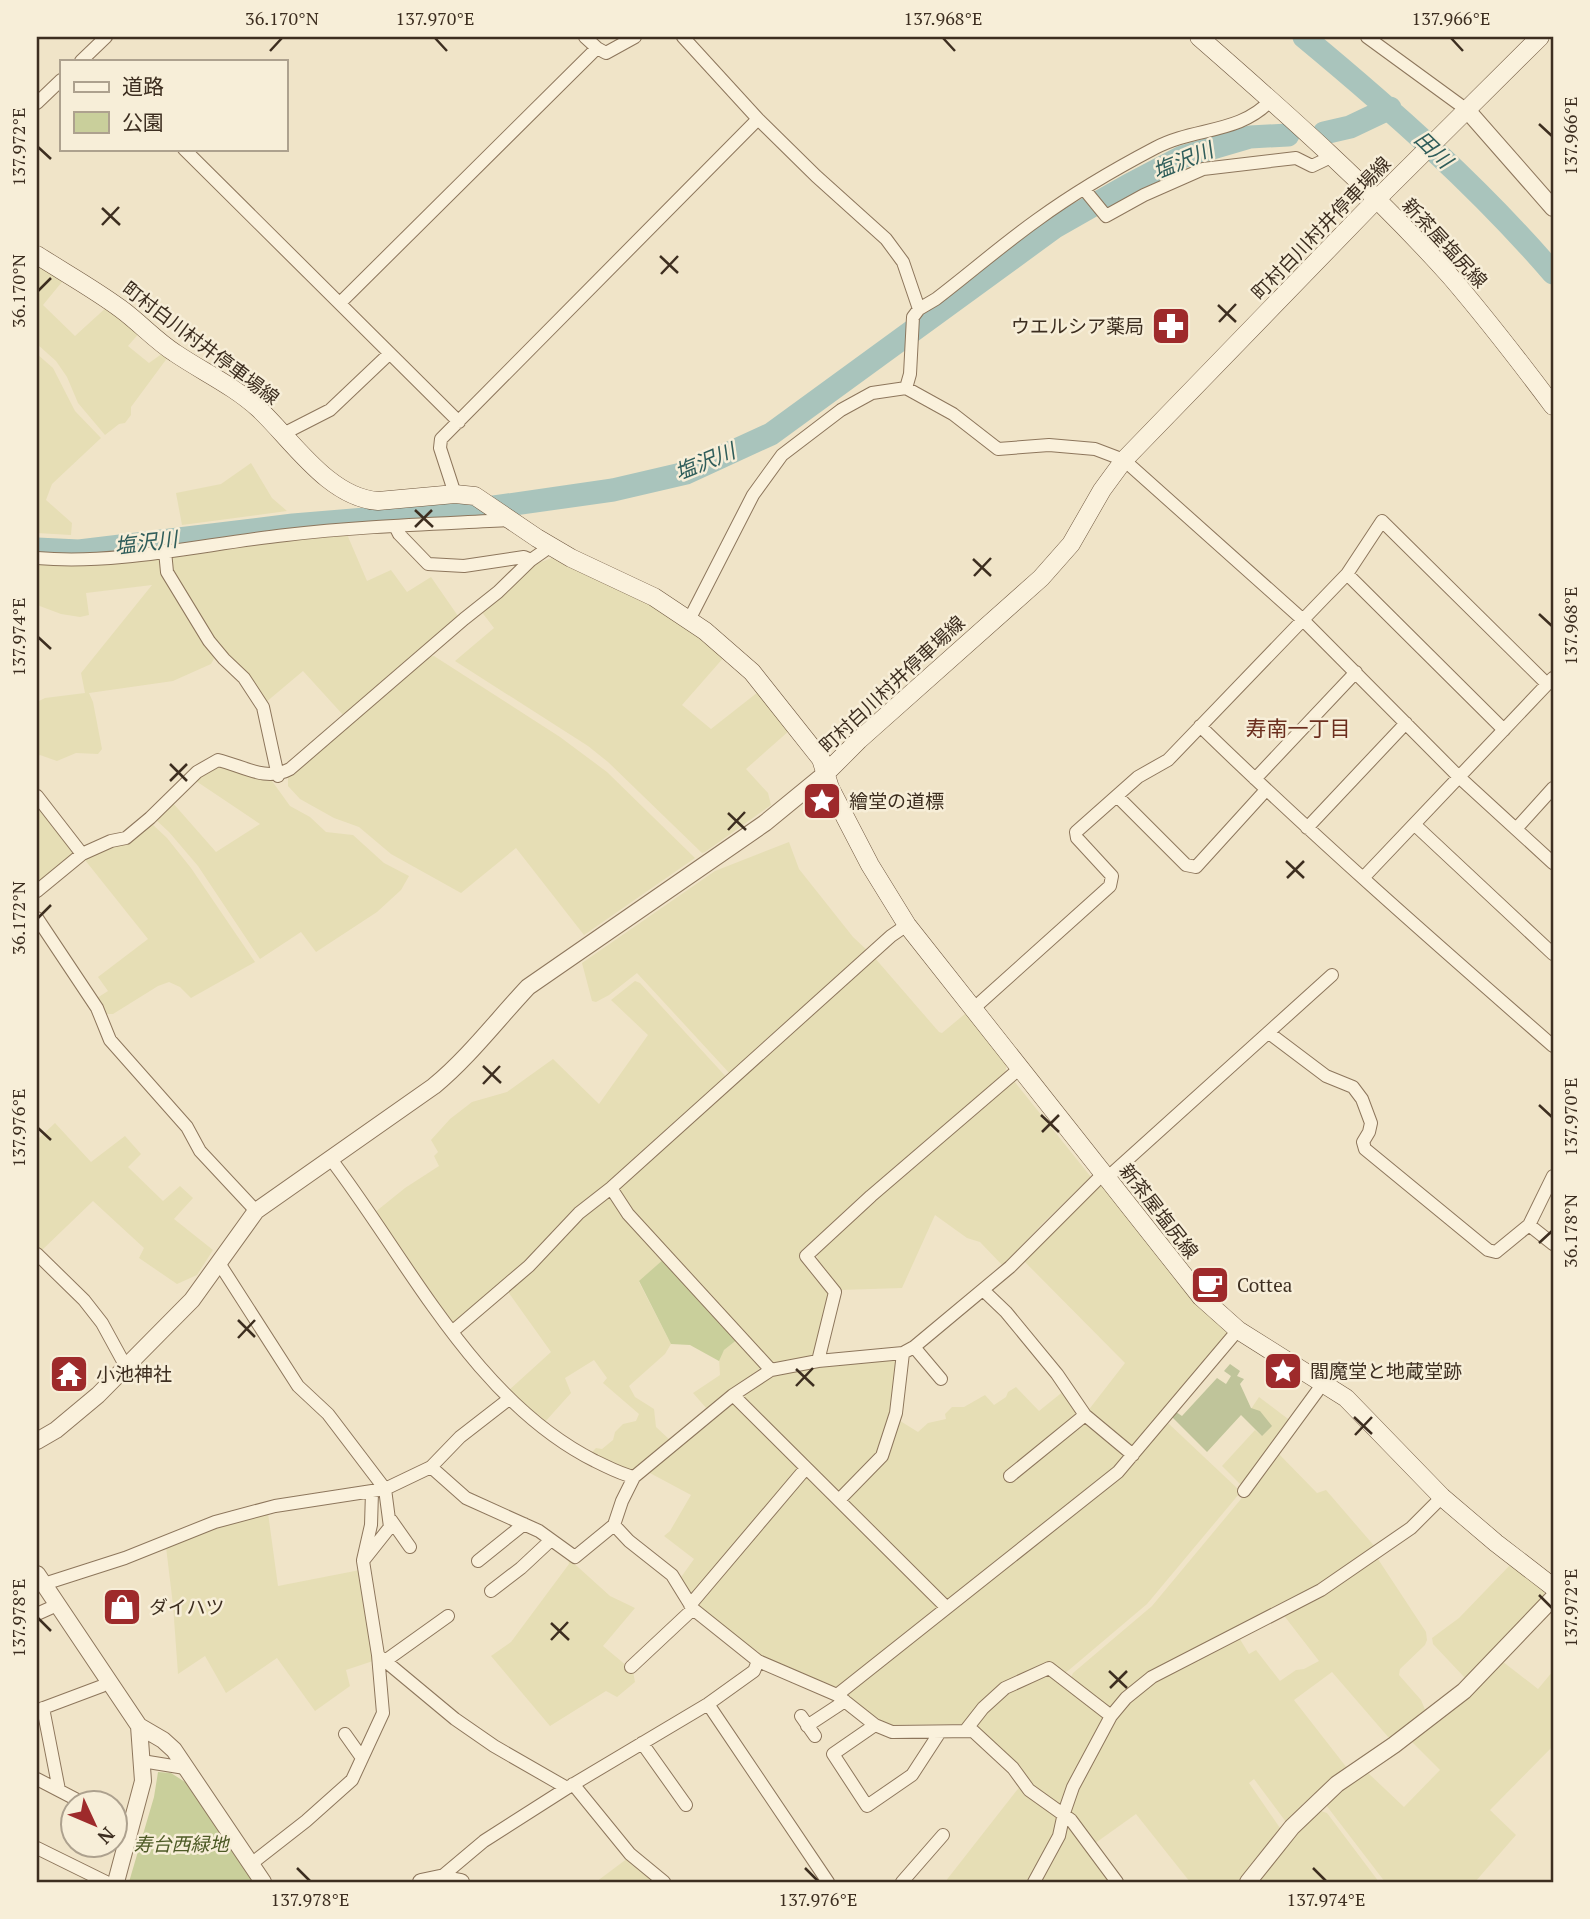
<svg xmlns="http://www.w3.org/2000/svg" width="1590" height="1919" viewBox="0 0 1590 1919" font-family="'PT Serif','Noto Sans JP',serif">
<rect width="100%" height="100%" fill="#f0e4c8"/>
<path fill="#e6deb5" d="M37 262 66 277 43 305 75 336 109 305 141 331 128 346 149 363 163 353 168 357 131 407V415L125 423 119 424 105 435 78 403 67 377 56 361 37 344Z
M37 354 53 368 75 411 101 438 52 484 46 500 72 523 71 535 37 533Z
M251 463 272 498 287 511 182 525 176 493 221 484Z
M346 532 367 581 391 570 407 592 431 577 458 616 344 716 303 671 265 703 222 651 171 568 170 553Z
M160 554 216 655 211 664 173 681 89 693 93 702 102 749 98 754 76 753 57 761 40 755 37 757V702L45 698 85 693 81 673 152 585 86 593 89 615 80 617 61 614 37 605V560Z
M557 556 664 610 725 656 682 705 711 729 758 692 790 730 746 769 768 793 771 805 705 852 702 853 608 762 588 746 455 661 494 628 481 611 533 565Z
M434 656 560 737 607 772 695 858 584 935 516 848 461 893 391 854 359 827 334 818 300 799 288 786V777L423 658Z
M220 767 231 768 258 779 272 781 290 806 310 817 326 832 353 835 384 863 409 876 401 890 377 912 316 952 301 932 260 959 198 866 169 832 155 819 172 802 216 852 260 824 196 781 207 772Z
M37 799 74 850V856L37 885Z
M151 823 167 838 191 868 255 962 191 998 180 987 169 982 158 986 113 1014H106L97 998 108 991 98 977 148 939 85 860Z
M789 842 799 869 853 937 869 952 732 1076 637 973 609 995 596 1002 592 1001 582 963 715 871Z
M874 957 939 1032 942 1033 966 1013 1007 1064 1005 1073 800 1253 829 1292 822 1327 812 1356 783 1362H771L630 1210 618 1190Z
M635 981 640 983 729 1080 523 1266 454 1324 374 1213 405 1188 439 1166 434 1156 438 1152 431 1140 450 1119 472 1102 507 1092 553 1059 599 1104 648 1035 611 1000Z
M1014 1081 1091 1177 1043 1223 1003 1266 980 1242 967 1238 935 1215 902 1288 840 1290 819 1263 817 1256 820 1249 1006 1083Z
M55 1123 91 1162 125 1136 141 1154 128 1167 163 1201 180 1186 193 1198 174 1219 213 1250 197 1275 177 1284 139 1258 144 1248 93 1201 40 1252 37 1248V1140Z
M1096 1184H1104L1232 1331 1133 1449 1087 1412 1125 1363 1023 1260Z
M606 1195 610 1197 665 1258 639 1282 671 1344 665 1354 629 1386 635 1397 654 1409 656 1427 671 1441 635 1471 626 1472 590 1454 596 1448 602 1449 613 1440 615 1432 623 1424 636 1421 639 1414 603 1383 607 1378 594 1360 565 1378 571 1393 544 1423 508 1391 551 1352 506 1289Z
M738 1339 763 1366 707 1409 693 1393 720 1375 719 1358 724 1350Z
M901 1360 895 1401 881 1452 839 1491 746 1403 744 1394 768 1377 819 1366Z
M1016 1387 1039 1411 1065 1390 1084 1418 1128 1456 953 1598 946 1599 848 1500 851 1493 876 1469 897 1419 918 1432 928 1423 946 1419 945 1414 952 1407H964L985 1395 994 1405 1006 1397 1008 1392Z
M1259 1397 1292 1422 1246 1484 1241 1485 1222 1466 1255 1430 1262 1436 1251 1409Z
M730 1403 734 1404 797 1464V1473L691 1596 679 1580 694 1559 664 1536 670 1531 691 1495 648 1472Z
M1168 1423 1238 1489 1239 1494 1147 1604 1069 1670 1063 1674 1052 1665 1004 1687 967 1724 888 1725 845 1696Z
M1276 1451 1317 1493 1326 1490 1376 1548 1338 1576 1150 1676 1109 1709 1070 1680 1073 1673 1152 1606 1246 1493Z
M805 1475 938 1603 937 1610 841 1686 831 1687 760 1656 759 1652 714 1622 698 1605Z
M268 1513 278 1586 360 1570 373 1661 346 1670 350 1686 315 1711 277 1658 226 1693 205 1656 178 1674 173 1605 166 1547 184 1537Z
M1376 1556 1426 1632 1427 1640 1425 1645 1400 1669 1399 1675 1421 1700 1426 1712 1389 1738 1332 1672 1294 1700 1347 1768 1333 1777 1301 1806 1286 1822 1254 1779 1249 1783 1280 1828 1237 1882H1190L1136 1814 1094 1844 1069 1812V1807L1110 1723 1136 1692 1238 1636 1249 1654 1256 1650 1280 1681 1296 1670 1304 1669 1319 1661 1282 1613Z
M568 1558 610 1596 635 1608 603 1646 633 1671 635 1682 617 1697 606 1691 550 1726 491 1656 511 1642 569 1564Z
M1512 1563 1544 1586V1596L1465 1678 1433 1644 1432 1638 1459 1618Z
M1502 1661 1538 1689 1553 1671V1746L1490 1810 1516 1835 1475 1882H1385L1326 1805 1339 1792 1367 1772 1404 1807 1440 1770 1412 1742 1449 1714Z
M1047 1672 1108 1718 1060 1807 1035 1790 1015 1764 975 1724 1000 1695Z
M1021 1785 1060 1820 1031 1882H945Z
M1318 1810 1327 1813 1379 1882H1256Z
M1066 1820 1114 1882H1037Z
M628 1858 657 1882H596Z"/>
<path fill="#c9cf9b" d="M665 1258 738 1339 724 1350 719 1361 690 1345 671 1344 639 1281Z
M158 1772 171 1773 185 1782 254 1882H129L154 1797Z"/>
<path fill="#bfc49a" d="M1230 1364 1240 1371 1237 1376 1244 1379 1240 1384 1251 1408 1260 1411 1272 1426 1262 1436 1241 1415 1207 1452 1171 1416 1176 1412 1182 1416 1217 1378 1226 1384 1231 1376 1224 1371Z"/>
<g fill="none" stroke-linecap="round" stroke-linejoin="round">
<path stroke="#a9c4bc" stroke-width="23" d="M1304 37C1392 110 1478 186 1553 273
M1324 133 1350 127 1390 108
M37 549 79 551 293 525 473 510 613 490 686 473 771 434 1055 227 1127 186 1182 157 1250 137 1288 135"/>
<g stroke="#8d765c" stroke-width="14">
<path id="minor" d="M585 37 597 48 606 53 635 37
M683 37 758 119 816 176 886 239 903 262 919 309
M1367 37 1467 110
M81 61 106 37
M37 103 61 80
M184 149 459 422
M1084 189 1106 216 1144 195 1203 169 1296 158 1312 166 1333 156
M340 303 597 48
M906 388 910 374 913 317 919 309 936 299C970 273 1002 245 1037 220 1074 193 1115 169 1155 148 1194 127 1240 134 1271 100
M283 434 330 410 389 354
M455 494 440 448 441 439 758 119
M395 526 399 534 428 564 464 566 524 557 531 560
M165 551 167 572 209 641 224 659 244 678 263 707 278 776
M37 558C120 565 203 544 286 535 360 526 435 524 510 520
M1347 574 1504 730
M689 620 753 495 782 455 841 410 872 393 906 388 953 414 998 449 1049 445 1095 449 1124 460 1302 619 1459 777 1553 863
M1200 726C1314 837 1434 942 1553 1046
M1255 779 1356 672
M37 796 82 854
M1117 796 1186 865 1196 867 1266 790
M1415 825 1553 954
M1307 828 1406 723
M1516 829 1553 788
M1363 878 1553 678
M37 891 82 854 111 841 126 838 150 818 197 772 218 760C243 766 266 782 290 769L464 619 498 592 531 560 551 546
M37 918 97 1008 110 1040 187 1127 200 1151 256 1211
M973 1009 1110 886 1112 876 1077 838 1076 832 1138 777 1168 760 1347 574 1382 521 1547 684
M1269 1033 1326 1076 1353 1087 1362 1099 1371 1123 1369 1132 1363 1142 1365 1149 1488 1250 1496 1252 1529 1225 1553 1176
M330 1158C408 1260 475 1401 595 1461 608 1467 620 1474 634 1477
M1107 1178 1332 975
M611 1188 628 1214 771 1370
M1529 1225 1553 1244
M37 1254 84 1300 102 1323 125 1365
M219 1263 298 1386 328 1414 385 1489 390 1527 363 1561 378 1655 383 1713 352 1780 306 1821 251 1864
M983 1290 1006 1312 1057 1374 1085 1415 1133 1455
M453 1331 529 1266 579 1213 611 1188 891 936 907 925
M914 1347 941 1379
M818 1361 835 1292 806 1256 871 1196 1019 1069
M733 1395 946 1607
M431 1467 466 1498 539 1531 575 1557 614 1525 622 1501 634 1477 733 1395 771 1370 818 1361 903 1353 914 1347 1010 1267 1103 1174
M1010 1476 1085 1415
M1244 1491 1324 1382
M840 1499 882 1456 896 1413 903 1353
M391 1520 410 1547
M614 1525 629 1541 672 1575 693 1609 758 1661 837 1695 875 1725 892 1732 973 1731 1013 1768 1029 1790 1071 1820 1117 1882
M363 1560 371 1525 372 1492
M478 1561 524 1524
M44 1584 125 1558 215 1522 275 1506 385 1489 431 1467 460 1437 509 1399
M491 1591 521 1568 551 1540
M690 1605 806 1468
M37 1614 57 1605
M378 1655 455 1719 494 1746 567 1788
M385 1661 448 1616
M631 1667 693 1609
M837 1695 1118 1472 1238 1330
M708 1704 828 1882
M43 1708 59 1790
M38 1710 102 1686 108 1681
M801 1716 815 1736
M875 1725 833 1754 867 1806 912 1775 940 1732
M807 1726 845 1701
M965 1731 983 1708 1005 1688 1049 1668 1111 1716
M345 1734 362 1758
M642 1743 686 1805
M142 1761 185 1768
M37 1779 85 1804
M573 1784 630 1854 664 1882
M116 1819 132 1827
M37 1848 106 1882
M440 1878 484 1841 567 1788 708 1704 754 1671 758 1661
M902 1882 943 1835
M1034 1882 1059 1836 1064 1813 1073 1787 1111 1716 1126 1698 1152 1677 1321 1590 1411 1528 1442 1497"/>
</g>
<g stroke="#8d765c" stroke-width="18">
<path id="tertiary" d="M1467 110 1553 208
M37 1441 56 1430 98 1395 192 1300 256 1211 434 1086C469 1057 497 1020 528 987L765 823 826 773
M37 1574 139 1726 163 1740 174 1750 263 1882
M116 1882 143 1781 139 1726
M421 1882 440 1878 461 1882
M1248 1882 1292 1827 1337 1784 1394 1745 1464 1691 1553 1598"/>
</g>
<g stroke="#6f573f" stroke-width="19">
<path id="secondary" d="M1199 37C1286 113 1373 190 1450 276 1486 318 1520 362 1553 406
M37 255C65 273 94 289 121 309 140 323 156 341 175 353 203 372 234 386 259 409 292 440 329 498 378 501L455 494 475 496 537 538 571 558 654 597 705 631 752 672 821 759 830 788 870 865 907 925 1201 1297 1238 1330 1346 1398 1442 1497 1496 1543 1553 1587
M826 773 859 740 1041 578 1071 544 1102 490 1124 460 1376 200 1540 37"/>
</g>
<use href="#minor" stroke="#faf1dc" stroke-width="12"/>
<use href="#tertiary" stroke="#faf1dc" stroke-width="16"/>
<use href="#secondary" stroke="#faf1dc" stroke-width="18"/>
</g>
<path fill="none" stroke="#3d2e20" stroke-width="2.5" d="M435 38 447 51M943 38 955 51M1451 38 1463 51M270 51 282 38M1539 124 1552 136M38 147 51 159M102 208 120 225M102 225 119 207M660 256 678 273M661 274 678 256M38 291 51 278M1218 305 1236 322M1219 322 1236 304M415 510 433 527M415 527 432 510M973 559 991 576M974 576 991 558M1539 614 1552 626M38 637 51 649M170 764 187 781M170 781 187 764M728 813 746 830M728 830 745 812M1286 861 1304 878M1287 878 1304 861M38 918 51 905M483 1066 501 1083M483 1084 500 1066M1539 1105 1552 1117M1041 1115 1059 1132M38 1128 51 1140M1042 1132 1059 1115M1539 1243 1552 1231M238 1320 255 1337M238 1338 255 1320M796 1369 814 1386M796 1386 813 1368M1354 1417 1372 1434M1355 1435 1372 1417M1539 1595 1552 1608M38 1618 51 1631M551 1623 569 1640M551 1640 568 1622M1109 1671 1127 1688M1110 1688 1127 1671M297 1868 310 1881M805 1868 818 1881M1313 1868 1326 1881"/>
<defs>
<g id="pharmacy-square" transform="scale(2.0125)"><rect x="-9" y="-9" width="18" height="18" rx="4" fill="#9e2a2b" stroke="#f7eed8"/><path d="M-2-6h4v4h4v4h-4v4h-4v-4h-4v-4h4Z" fill="#fff"/></g>
<g id="sight-square" transform="scale(2.0125)"><rect x="-9" y="-9" width="18" height="18" rx="4" fill="#9e2a2b" stroke="#f7eed8"/><path d="M0-6L1.8-2.2L6-1.7L2.9 1.2L3.7 5.4L0 3.3L-3.7 5.4L-2.9 1.2L-6-1.7L-1.8-2.2Z" fill="#fff"/></g>
<g id="cafe-square" transform="scale(2.0125)"><rect x="-9" y="-9" width="18" height="18" rx="4" fill="#9e2a2b" stroke="#f7eed8"/><path d="M-5.5-4.5H6V0H3Q3 3.5 0 3.5H-2.5Q-5.5 3.5-5.5 0ZM3-3.2v2h1.7v-2ZM-6 4.5H4V6H-6Z" fill="#fff"/></g>
<g id="temple-square" transform="scale(2.0125)"><rect x="-9" y="-9" width="18" height="18" rx="4" fill="#9e2a2b" stroke="#f7eed8"/><path d="M0-6L5-2H3V0L6.5 2.5H4V6H1.5V3h-3V6H-4V2.5H-6.5L-3 0V-2H-5Z" fill="#fff"/></g>
<g id="shop-square" transform="scale(2.0125)"><rect x="-9" y="-9" width="18" height="18" rx="4" fill="#9e2a2b" stroke="#f7eed8"/><path d="M-5-2.5h2.3a2.7 3.5 0 0 1 5.4 0H5L5.5 6h-11ZM-1.5-2.5h3a1.5 2.3 0 0 0-3 0Z" fill="#fff"/></g>
</defs>
<g fill-rule="evenodd">
<use href="#pharmacy-square" x="1171" y="326"/>
<use href="#sight-square" x="822" y="801"/>
<use href="#cafe-square" x="1210" y="1285"/>
<use href="#sight-square" x="1283" y="1371"/>
<use href="#temple-square" x="69" y="1374"/>
<use href="#shop-square" x="122" y="1607"/>
</g>
<g text-anchor="middle" stroke-width="5" stroke-linejoin="round" paint-order="stroke">
<g font-size="19" fill="#3d2e20" stroke="#f7eed8">
<text transform="translate(1321 228) rotate(-46)" y="7">町村白川村井停車場線</text>
<text transform="translate(1445 243) rotate(47)" y="7">新茶屋塩尻線</text>
<text transform="translate(201 343) rotate(37)" y="7">町村白川村井停車場線</text>
<text transform="translate(892 684) rotate(-43)" y="7">町村白川村井停車場線</text>
<text transform="translate(1159 1211) rotate(52)" y="7">新茶屋塩尻線</text>
</g>
<g font-size="19" fill="#3d2e20" stroke="#f7eed8" text-anchor="start">
<text x="1144" y="333" text-anchor="end">ウエルシア薬局</text>
<text x="849" y="808">繪堂の道標</text>
<text x="1237" y="1292">Cottea</text>
<text x="1310" y="1378">閻魔堂と地蔵堂跡</text>
<text x="96" y="1381">小池神社</text>
<text x="149" y="1614">ダイハツ</text>
</g>
<g font-size="19" font-style="italic" fill="#4d5a26" stroke="#f7eed8">
<text x="181" y="1851">寿台西緑地</text>
</g>
<g font-size="21" font-style="italic" fill="#2f5d5a" stroke="#f7eed8">
<text transform="translate(1433 150) rotate(44)" y="7">田川</text>
<text transform="translate(1183 161) rotate(-22)" y="7">塩沢川</text>
<text transform="translate(705 462) rotate(-22)" y="7">塩沢川</text>
<text transform="translate(146 543) rotate(-7)" y="7">塩沢川</text>
</g>
<g font-size="21" fill="#6b2e1e" stroke="#f7eed8">
<text x="1298" y="736">寿南一丁目</text>
</g>
</g>
<rect width="1590" height="1919" fill="none" stroke="#f7eed8" stroke-width="77"/>
<rect x="60" y="60" width="228" height="91" fill="#f7eed8" stroke="#ada18e" stroke-width="2"/>
<rect x="74" y="82" width="35" height="10" fill="#faf1dc" stroke="#ada18e" stroke-width="2"/>
<text x="122" y="94" font-size="21" fill="#3d2e20">道路</text>
<rect x="74" y="112" width="35" height="21" fill="#c9cf9b" stroke="#ada18e" stroke-width="2"/>
<text x="122" y="130" font-size="21" fill="#3d2e20">公園</text>
<g transform="translate(94 1824) rotate(134)"><circle r="33" fill="#f7eed8" stroke="#ada18e" stroke-width="2"/>
<path d="M0-5L12 26L0 18L-12 26Z" fill="#9e2a2b"/>
<text y="-10" font-size="19" font-weight="bold" text-anchor="middle" fill="#3d2e20">N</text>
</g>
<rect x="38" y="38" width="1514" height="1843" fill="none" stroke="#3d2e20" stroke-width="2.5"/>
<g font-size="18" text-anchor="middle" fill="#3d2e20">
<text x="282" y="25">36.170°N</text>
<text x="435" y="25">137.970°E</text>
<text x="943" y="25">137.968°E</text>
<text x="1451" y="25">137.966°E</text>
<text transform="translate(1571 136) rotate(-90)" y="6">137.966°E</text>
<text transform="translate(19 147) rotate(-90)" y="6">137.972°E</text>
<text transform="translate(19 291) rotate(-90)" y="6">36.170°N</text>
<text transform="translate(1571 626) rotate(-90)" y="6">137.968°E</text>
<text transform="translate(19 637) rotate(-90)" y="6">137.974°E</text>
<text transform="translate(19 918) rotate(-90)" y="6">36.172°N</text>
<text transform="translate(1571 1117) rotate(-90)" y="6">137.970°E</text>
<text transform="translate(19 1128) rotate(-90)" y="6">137.976°E</text>
<text transform="translate(1571 1231) rotate(-90)" y="6">36.178°N</text>
<text transform="translate(1571 1608) rotate(-90)" y="6">137.972°E</text>
<text transform="translate(19 1618) rotate(-90)" y="6">137.978°E</text>
<text x="310" y="1906">137.978°E</text>
<text x="818" y="1906">137.976°E</text>
<text x="1326" y="1906">137.974°E</text>
</g>
</svg>
